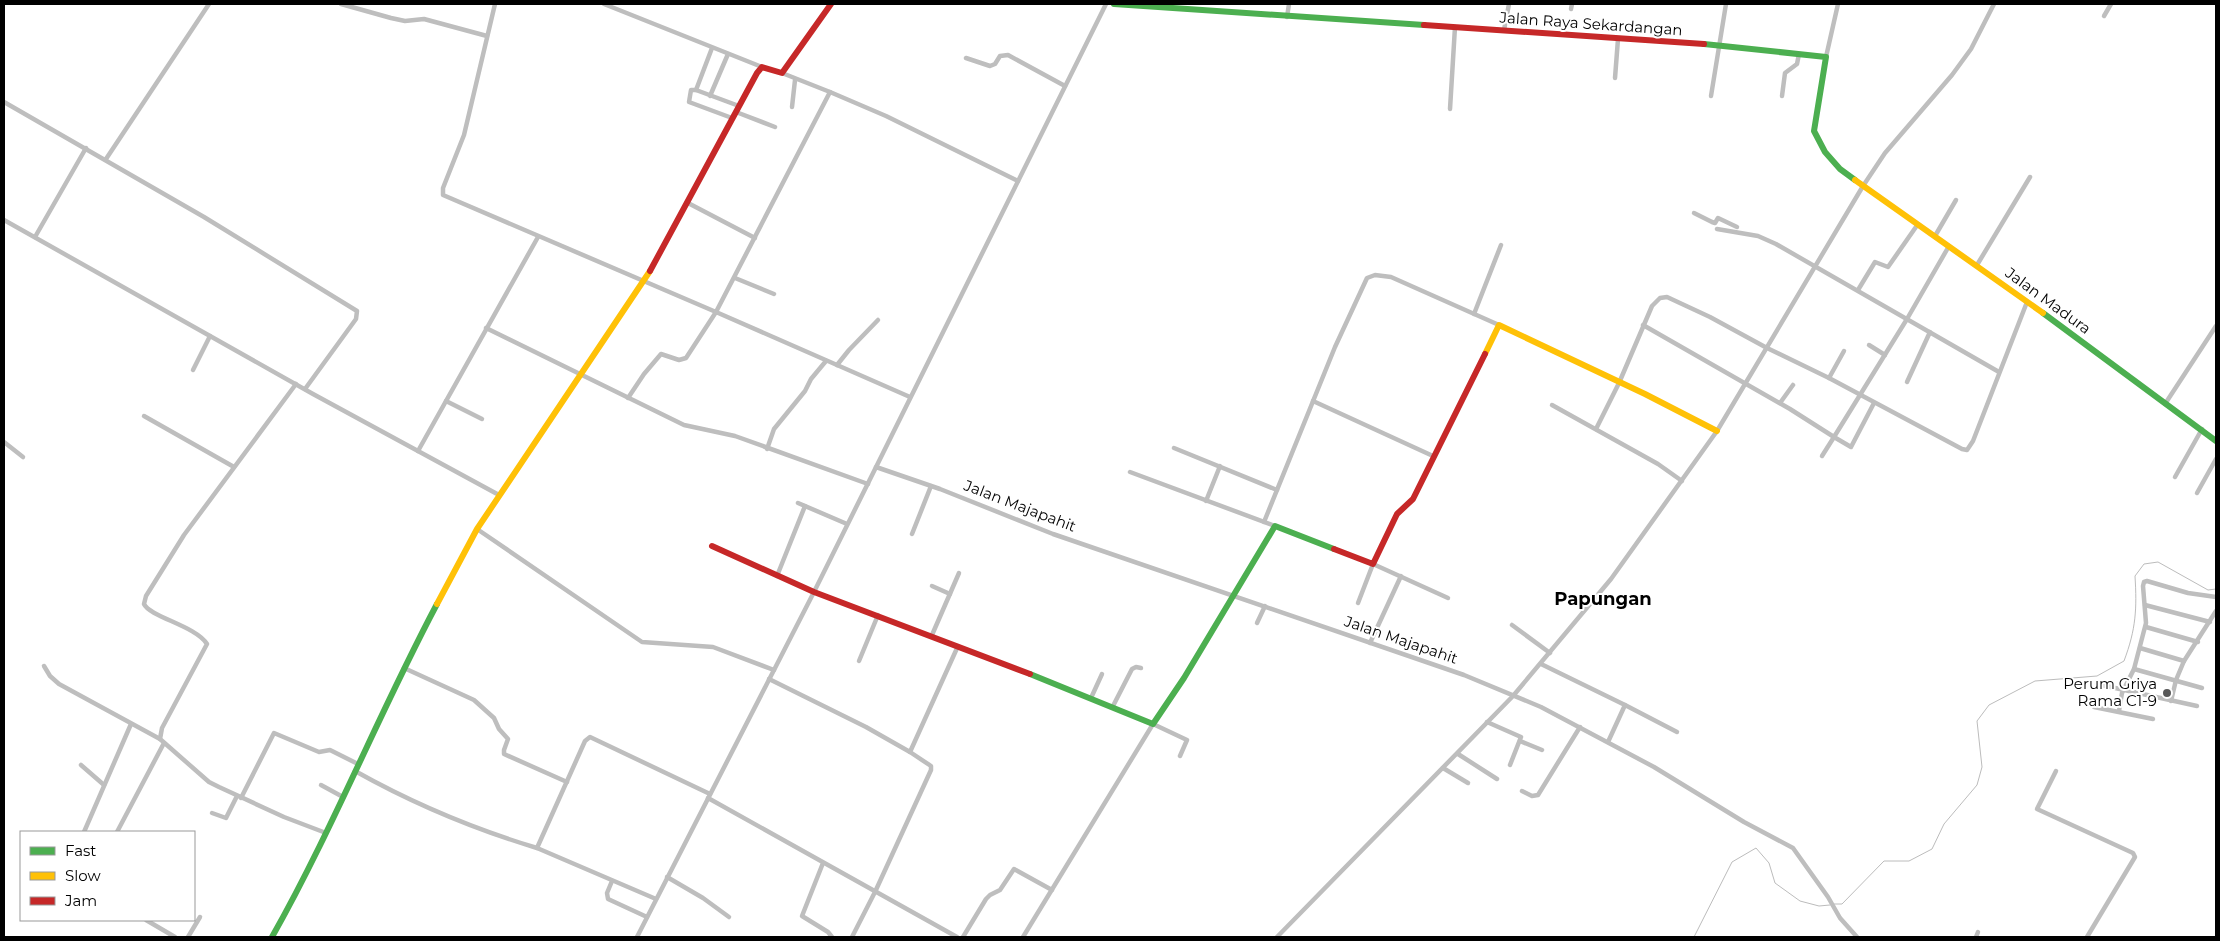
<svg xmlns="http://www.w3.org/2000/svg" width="2220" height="941" viewBox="0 0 2220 941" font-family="Montserrat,sans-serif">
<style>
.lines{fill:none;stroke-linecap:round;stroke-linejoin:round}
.stream{stroke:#bcbcbc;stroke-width:1}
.street{stroke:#bebebe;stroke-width:4.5}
.fast{stroke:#4caf50;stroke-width:6}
.slow{stroke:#ffc107;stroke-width:6}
.jam{stroke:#c62828;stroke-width:6}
.poi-dot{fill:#595959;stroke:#fff;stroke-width:2}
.labels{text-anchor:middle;stroke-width:4;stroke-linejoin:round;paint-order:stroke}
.street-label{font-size:15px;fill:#000;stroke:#fff}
.poi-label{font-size:15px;fill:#000;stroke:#fff;text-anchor:end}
.quarter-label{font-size:18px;font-weight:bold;fill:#000;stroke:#fff}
</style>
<rect width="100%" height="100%" fill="#fff"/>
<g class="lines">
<g class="stream">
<path d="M1834 904H1842L1884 861H1909L1932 849 1944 824 1977 785 1982 767 1977 721 1989 705 2035 681 2097 676 2124 661C2136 629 2137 609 2135 576L2144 564 2158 562 2208 590 2216 589"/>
<polyline points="1694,937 1732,862 1756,848 1769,863 1775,883 1800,901 1819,906 1830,905"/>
</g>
<g class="street">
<polyline points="341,4 391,18 405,21 424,19 487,36"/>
<polyline points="495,4 464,135 443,188 443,195 716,312 830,92 782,73"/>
<polyline points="604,4 762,67"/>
<polyline points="1571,9 1572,4"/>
<polyline points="2104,16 2111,4"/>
<polyline points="1287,17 1289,4"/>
<polyline points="1504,30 1509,4"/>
<polyline points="1826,57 1838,4"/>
<polyline points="966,58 990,66 995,64 1000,56 1008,55 1065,86"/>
<polyline points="1615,78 1618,39"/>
<polyline points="696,90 712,48"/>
<polyline points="830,92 886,116 1018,181"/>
<polyline points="710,96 728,54"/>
<polyline points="1711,96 1726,4"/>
<polyline points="1782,96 1785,73 1797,64 1799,54"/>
<polyline points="4,102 204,217 357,311 356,319 305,389"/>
<polyline points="792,107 795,80"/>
<polyline points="1450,109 1455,27"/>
<polyline points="736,112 775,127"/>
<polyline points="732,118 689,102 691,90 696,90 739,106"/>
<polyline points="106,159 209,4"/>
<polyline points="688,203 755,238"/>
<polyline points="1694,213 1712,222 1715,223 1718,218 1737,227"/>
<polyline points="4,220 313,394 499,495"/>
<polyline points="1717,229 1758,236 1776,244 1999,372"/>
<polyline points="1935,236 1956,200"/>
<polyline points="35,237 86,148"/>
<polyline points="1977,265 2030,177"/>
<polyline points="735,278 774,294"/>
<polyline points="1858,290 1875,262 1888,267 1918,224"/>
<polyline points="1474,314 1501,245"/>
<polyline points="1643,325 1790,409 1834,437 1907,319 1949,246"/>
<polyline points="486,328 684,425 735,436 868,484"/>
<polyline points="1869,345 1885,355"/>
<polyline points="837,365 849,350 878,320"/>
<polyline points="193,370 210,336"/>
<polyline points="1829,378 1844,351"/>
<polyline points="1907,382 1930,332"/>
<path d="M296 384 184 535 146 596 144 604C150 617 196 626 207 644L162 728 160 739 209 782 219 787 284 817 326 833"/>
<polyline points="628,398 644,374 661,354 679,360 686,358 716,312 910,397"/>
<polyline points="446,401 482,419"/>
<polyline points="1313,401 1433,456"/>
<polyline points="1780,403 1793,385"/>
<polyline points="2165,404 2216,326"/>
<polyline points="1552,405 1658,464 1682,481"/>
<polyline points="144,416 234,467"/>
<polyline points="1596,429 1619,383 1652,306 1660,298 1667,297 1710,317 1767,348 1829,378 1962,449 1967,450 1973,441 2027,302"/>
<polyline points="4,442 23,457"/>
<polyline points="1174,448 1277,490"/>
<polyline points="767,449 774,429 805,391 811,379 826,361"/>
<polyline points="418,451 538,237"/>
<polyline points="1822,456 1834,437 1851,447 1874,403"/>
<polyline points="876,467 940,489 1053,534 1464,675 1541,707 1654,767 1744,822 1793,848 1828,897 1840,918 1857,937"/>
<polyline points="1130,472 1275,526"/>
<polyline points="2175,477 2202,429"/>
<polyline points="2197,493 2216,459"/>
<polyline points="1206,501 1220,466"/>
<polyline points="798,503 847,524"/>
<polyline points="1264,522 1335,347 1367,278 1375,275 1391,277 1499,325"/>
<polyline points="477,529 642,642 713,647 774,670"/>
<polyline points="912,534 931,486"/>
<polyline points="777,576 805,506"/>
<polyline points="932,586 950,594"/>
<polyline points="1358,603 1373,564 1448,598"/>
<polyline points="2145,605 2210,622"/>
<polyline points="1257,623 1265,606"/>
<polyline points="1512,625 1550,653"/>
<polyline points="2146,627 2198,642"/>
<polyline points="932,635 959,573"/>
<polyline points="1370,643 1401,576"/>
<polyline points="2140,648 2184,661"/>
<polyline points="859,661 878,615"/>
<polyline points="1541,664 1625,705 1608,742"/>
<polyline points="44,666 50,676 59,684 160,739"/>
<polyline points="404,668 474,700 494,718 499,729 508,739 504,750 504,754 567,782"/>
<polyline points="2134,669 2202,688"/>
<polyline points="769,679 866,727 910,752 958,646"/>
<polyline points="2097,684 2197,706"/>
<polyline points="1091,698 1102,674"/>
<polyline points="2171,701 2176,680 2184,661 2216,611"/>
<polyline points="1625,705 1677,732"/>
<polyline points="1113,706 1132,669 1136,667 1141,668"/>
<polyline points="2094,707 2153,719"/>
<polyline points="2119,711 2122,693 2134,669 2146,623 2143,586 2144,582 2147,581 2188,593 2216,597"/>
<polyline points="1487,722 1521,737 1510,765"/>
<polyline points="1520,741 1542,750"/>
<polyline points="1458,754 1497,779"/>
<polyline points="81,765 104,785"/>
<polyline points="1443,768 1468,783"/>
<path d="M355 771C412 803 474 829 537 848"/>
<polyline points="2056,771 2037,809 2133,853 2135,857 2087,937"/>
<polyline points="321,785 343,797"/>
<polyline points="1522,791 1532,796 1538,795 1580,727"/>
<polyline points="241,798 274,733 319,752 330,750 358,764"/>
<polyline points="708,798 957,937"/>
<polyline points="212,813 226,818 237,796"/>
<polyline points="84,832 131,724"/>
<polyline points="117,832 164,743"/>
<polyline points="823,863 802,916 828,932 832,937"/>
<polyline points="667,877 703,898 729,917"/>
<polyline points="612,881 607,893 608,899 647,917"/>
<polyline points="656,899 537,848 585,741 590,737 710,794"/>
<polyline points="146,920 175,937"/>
<polyline points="188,937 200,917"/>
<polyline points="637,937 814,592 1106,4"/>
<polyline points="852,937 875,892 931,770 931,766 910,752"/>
<polyline points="963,937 986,899 990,895 1000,890 1014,869 1052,890"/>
<polyline points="1023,937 1153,724 1187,740 1180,756"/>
<polyline points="1277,937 1513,696 1611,579 1717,431 1863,186 1885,153 1952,75 1971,49 1994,4"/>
<polyline points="1976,937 1978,932"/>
</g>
<g class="fast">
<polyline points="1114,4 1424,25"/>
<polyline points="1704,44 1826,57 1814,131 1825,152 1840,169 1855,180"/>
<polyline points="2043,313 2216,441"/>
<polyline points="1030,674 1153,724 1184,678 1275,526 1334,549"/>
<path d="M272 937C333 829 379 713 437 604"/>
</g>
<g class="slow">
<polyline points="1855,180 2043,313"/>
<polyline points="1485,354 1499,325 1645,394 1717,431"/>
<polyline points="437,604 477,529 650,271"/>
</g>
<g class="jam">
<polyline points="1424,25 1704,44"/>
<polyline points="650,271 757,73 762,67 782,73 831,4"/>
<polyline points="712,546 814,592 1030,674"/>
<polyline points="1334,549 1373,564 1397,514 1413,499 1485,354"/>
</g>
</g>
<circle class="poi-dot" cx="2167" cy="693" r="5"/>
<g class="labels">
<g class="street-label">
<text transform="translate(1591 24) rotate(4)" y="5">Jalan Raya Sekardangan</text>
<text transform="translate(2048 301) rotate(36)" y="5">Jalan Madura</text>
<text transform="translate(1020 506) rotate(21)" y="5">Jalan Majapahit</text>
<text transform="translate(1401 640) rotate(19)" y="5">Jalan Majapahit</text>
</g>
<g class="poi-label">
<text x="2157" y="689">Perum Griya<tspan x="2157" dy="17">Rama C1-9</tspan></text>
</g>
<g class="quarter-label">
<text x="1603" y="605">Papungan</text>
</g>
</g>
<rect width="2220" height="941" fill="none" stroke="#000000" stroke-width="10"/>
<rect x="20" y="831" width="175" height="90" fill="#ffffff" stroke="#999999"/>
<rect x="30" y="847" width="25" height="8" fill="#4caf50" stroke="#999999"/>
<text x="65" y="856" font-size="15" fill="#000000">Fast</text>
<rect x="30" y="872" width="25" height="8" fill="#ffc107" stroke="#999999"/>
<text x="65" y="881" font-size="15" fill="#000000">Slow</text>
<rect x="30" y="897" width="25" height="8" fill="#c62828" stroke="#999999"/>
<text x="65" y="906" font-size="15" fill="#000000">Jam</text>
</svg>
